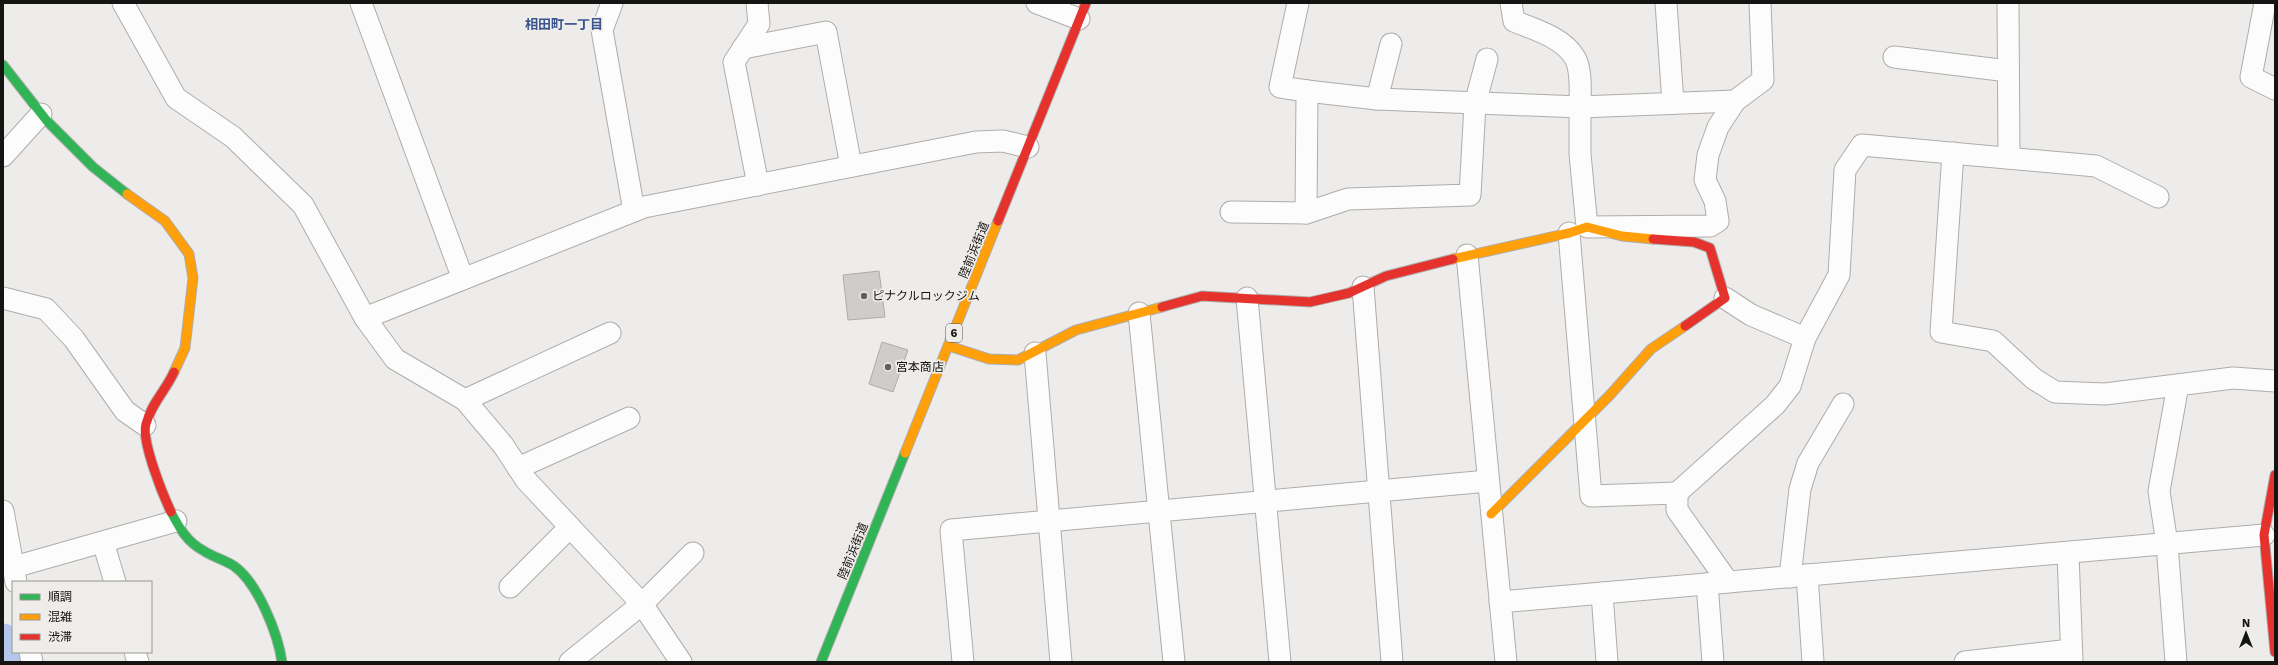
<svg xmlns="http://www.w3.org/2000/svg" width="2278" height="665" viewBox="0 0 2278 665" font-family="'Work Sans','Noto Sans JP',sans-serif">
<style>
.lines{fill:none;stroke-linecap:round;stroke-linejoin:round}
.river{stroke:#b5c6ec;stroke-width:33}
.building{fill:#cecdcb;stroke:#aeacab}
.street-casing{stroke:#aeadab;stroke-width:23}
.fast-casing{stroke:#aeadab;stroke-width:11}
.slow-casing{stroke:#aeadab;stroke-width:11}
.jam-casing{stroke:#aeadab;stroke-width:11}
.street{stroke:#fcfcfc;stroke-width:21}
.fast{stroke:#30b455;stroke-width:9}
.slow{stroke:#ff9f0a;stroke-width:9}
.jam{stroke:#e5322d;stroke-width:9}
.poi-dot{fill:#60605e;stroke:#efede9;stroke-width:1.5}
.labels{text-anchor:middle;stroke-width:3.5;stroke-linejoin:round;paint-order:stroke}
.shield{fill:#efede9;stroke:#565552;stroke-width:1}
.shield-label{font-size:11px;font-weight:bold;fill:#141412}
.street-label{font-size:12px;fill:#141412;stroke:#efede9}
.poi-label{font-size:12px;fill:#141412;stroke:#efede9;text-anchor:start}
.neighbourhood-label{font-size:13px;font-weight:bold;fill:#3a548d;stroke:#efede9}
</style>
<rect width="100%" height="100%" fill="#eeecea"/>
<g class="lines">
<polyline class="river" points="3,640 7,662"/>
</g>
<g class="building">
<polygon points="879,271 885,317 848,320 843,275"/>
<polygon points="882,342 908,350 893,392 869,384"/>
</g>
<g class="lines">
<defs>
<g id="street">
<polyline points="123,3 176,98 233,137 303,205 365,318 395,359 465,400 503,445 526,480 642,604 681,662"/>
<polyline points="361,3 463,279"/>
<polyline points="612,3 602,30 634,211"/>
<polyline points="757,3 759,24 734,62 758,185"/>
<polyline points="1037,3 1079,19"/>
<polyline points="1298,3 1280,87 1307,91"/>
<path d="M1511 3 1514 21C1535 30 1563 37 1575 58 1582 70 1580 93 1580 107L1735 101 1763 80 1760 3"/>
<polyline points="1666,3 1673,103"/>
<polyline points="2008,3 2009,158"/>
<polyline points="2265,3 2251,77 2275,89"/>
<polyline points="743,48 826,32 851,166"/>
<polyline points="1894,57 2008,71"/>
<polyline points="1377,99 1391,44"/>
<polyline points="1953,153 1941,332 1993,341 2034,379 2055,392 2105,394 2233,378 2275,381"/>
<polyline points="3,156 41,114"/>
<polyline points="1231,212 1306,213 1307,91 1377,99 1580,107 1580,154 1587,227 1710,226 1718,221 1715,201 1705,180 1708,155 1718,127 1735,101"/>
<polyline points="1306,213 1348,199 1470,195 1475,104 1487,59"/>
<polyline points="1569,233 1591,496 1677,493 1677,510 1728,582"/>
<polyline points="1467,255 1506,662"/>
<polyline points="1363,287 1392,662"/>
<polyline points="3,298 46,309 74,339 125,411 145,425"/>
<polyline points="1247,298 1280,662"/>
<polyline points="1725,298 1751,315 1805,338"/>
<polyline points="1139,313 1174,662"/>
<polyline points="365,318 644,207 976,142 1003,141 1028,147"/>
<polyline points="1035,353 1061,662"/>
<polyline points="465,400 610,333"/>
<polyline points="518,468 629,418"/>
<polyline points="1677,493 1775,405 1790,386 1805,338 1839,275 1845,170 1862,145 2096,166 2158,197"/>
<polyline points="3,511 16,582"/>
<polyline points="103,542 115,582"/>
<polyline points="2068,553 2072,662"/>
<polyline points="14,567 176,521"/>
<polyline points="1807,575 1813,662"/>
<polyline points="1790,577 1800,489 1808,463 1843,404"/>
<polyline points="1707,584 1713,662"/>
<polyline points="510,587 570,527"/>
<polyline points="1602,593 1607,662"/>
<polyline points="1500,602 2264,535"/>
<polyline points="30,652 32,662"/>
<polyline points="135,652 138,662"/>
<polyline points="570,662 642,604 693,553"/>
<polyline points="963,662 951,530 1488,481"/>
<polyline points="1965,662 2071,650"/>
<polyline points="2176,662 2167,544 2159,491 2178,385"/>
</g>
<g id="fast">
<polyline points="3,65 47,121 93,167 127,194"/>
<path d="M171 512C180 529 187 542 204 551 213 557 225 560 234 566 258 583 278 634 282 662"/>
<polyline points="821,662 905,453"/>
</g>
<g id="slow">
<polyline points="127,194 165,221 189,254 193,278 185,348 174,372"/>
<polyline points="1453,259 1569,233 1587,227 1622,236 1653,239"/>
<polyline points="949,346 989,359 1018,360 1076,330 1162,307"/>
<polyline points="905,453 998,221"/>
<polyline points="1491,514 1609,396 1651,349 1685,326"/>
</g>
<g id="jam">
<polyline points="998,221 1086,3"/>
<polyline points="1653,239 1694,242 1710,248 1725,298 1685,326"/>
<polyline points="1162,307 1202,296 1310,302 1349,293 1386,276 1453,259"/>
<polyline points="2275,475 2264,535 2275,652"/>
<path d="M171 512C163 495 141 441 146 424 151 404 166 390 174 372"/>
</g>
</defs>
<use href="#street" class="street-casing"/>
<use href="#fast" class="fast-casing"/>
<use href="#slow" class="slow-casing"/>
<use href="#jam" class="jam-casing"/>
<use href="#street" class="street"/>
<use href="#fast" class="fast"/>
<use href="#slow" class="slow"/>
<use href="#jam" class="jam"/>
</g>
<g class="poi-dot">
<circle cx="864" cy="296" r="4"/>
<circle cx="888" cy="367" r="4"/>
</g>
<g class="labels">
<rect class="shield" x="946" y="324" width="16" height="18" rx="3"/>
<g class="shield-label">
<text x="954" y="337">6</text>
</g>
<g class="street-label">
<text transform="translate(974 250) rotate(-68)" y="4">陸前浜街道</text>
<text transform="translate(853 551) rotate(-68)" y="4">陸前浜街道</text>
</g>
<g class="poi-label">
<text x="872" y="300">ピナクルロックジム</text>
<text x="896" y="371">宮本商店</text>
</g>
<g class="neighbourhood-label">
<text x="564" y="29">相田町一丁目</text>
</g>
</g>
<rect width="2278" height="665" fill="none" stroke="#141412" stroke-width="8"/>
<rect x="12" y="581" width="140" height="72" fill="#efede9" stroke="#979693"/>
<rect x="20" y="594" width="20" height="6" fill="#30b455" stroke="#979693"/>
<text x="48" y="601" font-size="12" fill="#141412">順調</text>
<rect x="20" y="614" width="20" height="6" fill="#ff9f0a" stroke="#979693"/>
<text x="48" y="621" font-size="12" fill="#141412">混雑</text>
<rect x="20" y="634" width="20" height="6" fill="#e5322d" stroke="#979693"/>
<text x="48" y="641" font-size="12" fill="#141412">渋滞</text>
<g transform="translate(2246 633)" stroke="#efede9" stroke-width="3" paint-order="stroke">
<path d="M0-3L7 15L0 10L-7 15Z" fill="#141412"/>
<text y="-6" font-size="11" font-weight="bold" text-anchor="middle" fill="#141412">N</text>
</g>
</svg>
